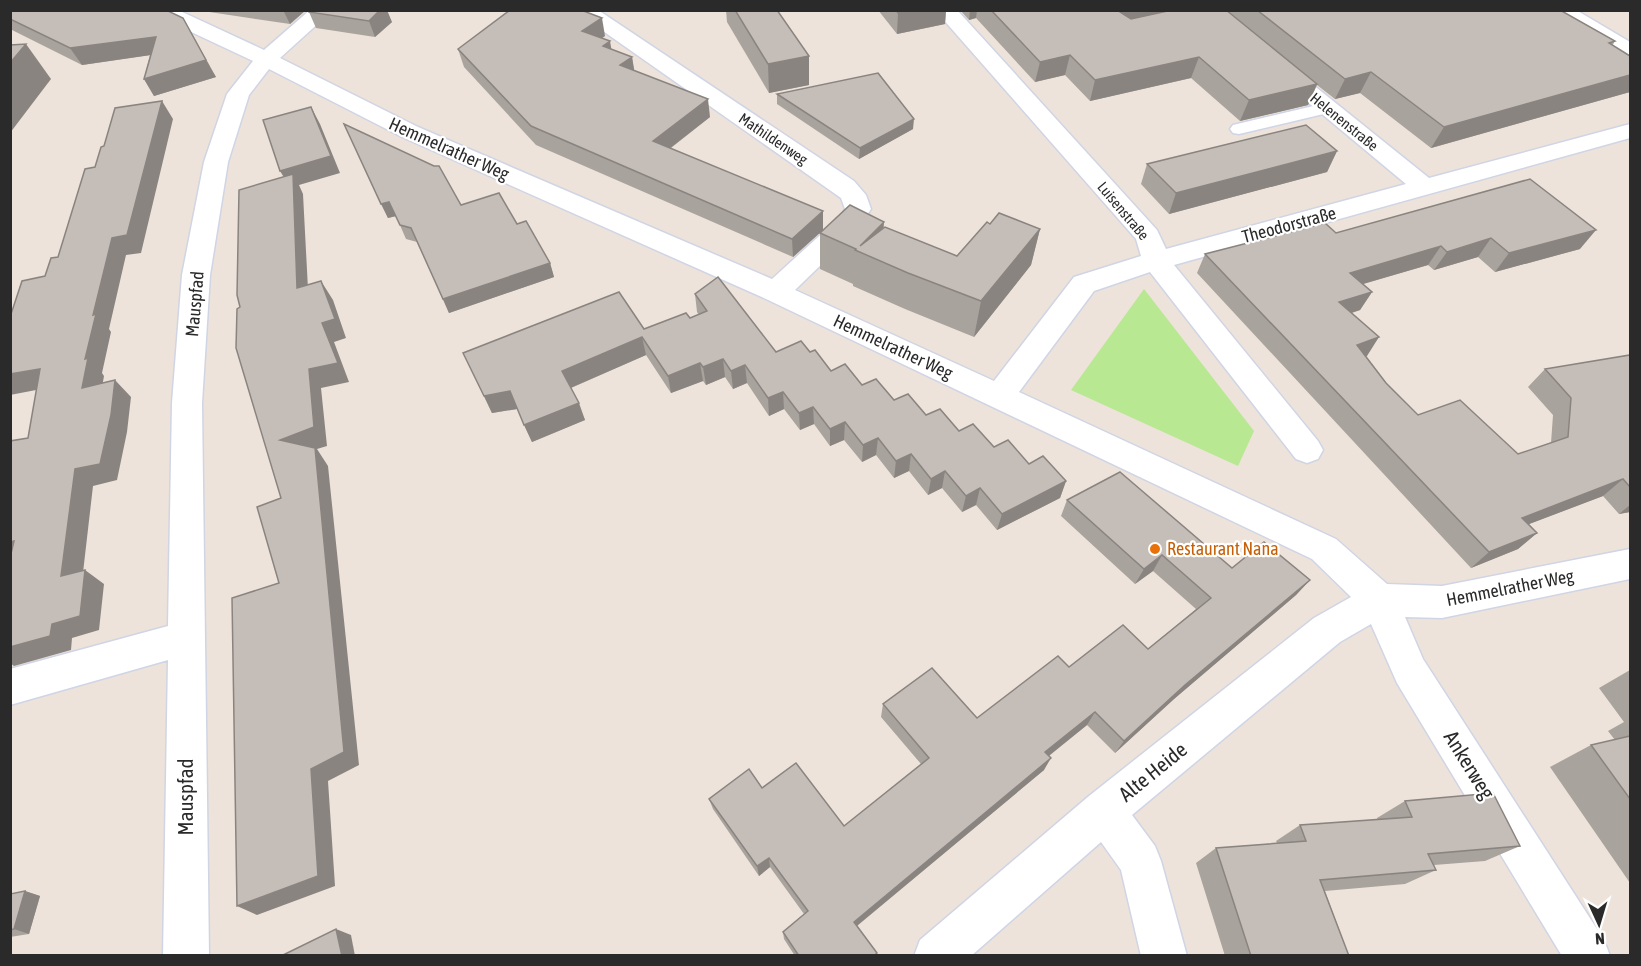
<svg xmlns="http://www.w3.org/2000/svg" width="1641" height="966" viewBox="0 0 1641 966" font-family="'Asap Condensed',sans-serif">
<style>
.green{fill:#b8e892}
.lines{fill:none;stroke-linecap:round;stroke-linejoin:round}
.lane-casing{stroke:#cfd5e4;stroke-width:3}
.street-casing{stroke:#cfd5e4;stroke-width:3}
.lane{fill:#fff;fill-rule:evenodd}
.street{fill:#fff;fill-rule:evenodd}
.wall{fill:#a9a39d}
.shaded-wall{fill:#8a8480}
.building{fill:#c5bdb7;stroke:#8a8480;stroke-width:1.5}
.food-dot{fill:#e8710a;stroke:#fff;stroke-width:2}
.labels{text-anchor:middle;stroke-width:4.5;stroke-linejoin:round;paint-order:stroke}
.far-street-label{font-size:15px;fill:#2a2a2a;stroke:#fff}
.street-label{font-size:18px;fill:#2a2a2a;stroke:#fff}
.food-label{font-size:18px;fill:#c56008;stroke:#fff;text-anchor:start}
.near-street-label{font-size:21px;fill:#2a2a2a;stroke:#fff}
</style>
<rect width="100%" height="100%" fill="#ede3da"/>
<polygon class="green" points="1144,289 1254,431 1238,466 1071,390"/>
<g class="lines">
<defs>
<polygon id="lane" points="1326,103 1332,104 1334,108 1332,112 1239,134 1233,133 1230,129 1233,125"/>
<g id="street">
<polygon points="150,10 178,10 264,50 310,10 333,10 280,58 418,127 772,279 840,217 845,209 841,198 573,10 598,10 854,181 866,195 871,209 858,229 795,290 994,381 1074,277 1141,256 1136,239 935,10 957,10 1157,230 1166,249 1406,184 1197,10 1220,10 1429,178 1630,124 1630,138 1174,265 1318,441 1323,450 1318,459 1307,463 1296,459 1150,272 1094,291 1019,392 1336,539 1387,584 1442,586 1630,549 1630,579 1442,618 1405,617 1423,659 1604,940 1610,956 1562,956 1397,683 1371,624 1340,642 1132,815 1155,846 1161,861 1187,956 1141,956 1121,870 1101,842 971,956 914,956 920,940 1089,796 1314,618 1351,597 1312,559 766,299 402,137 269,69 249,95 228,162 210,275 202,403 209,956 163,956 168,660 10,705 10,669 168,626 172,403 182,275 204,162 227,94 253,61 153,14"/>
<polygon points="1550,10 1576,10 1630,42 1630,57 1622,56 1553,14"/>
</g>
</defs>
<use href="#lane" class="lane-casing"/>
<use href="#street" class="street-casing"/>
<use href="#lane" class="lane"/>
<use href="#street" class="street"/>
</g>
<g class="wall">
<polygon points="10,10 166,10 216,77 154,96 144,79 150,55 82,65 10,29"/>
<polygon points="196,10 306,10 290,24"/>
<polygon points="726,10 777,10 809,56 809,85 769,93 727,22"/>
<polygon points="878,10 946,10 945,24 897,34"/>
<polygon points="960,10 1560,10 1615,41 1612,46 1630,56 1630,92 1431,148 1360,93 1335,99 1317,85 1308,105 1240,121 1191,78 1090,101 1065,75 1035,82 976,18 969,20"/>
<polygon points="309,12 392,22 375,37 316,28"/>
<polygon points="605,36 602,38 611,49 632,57 634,70 710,117 671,148 823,230 793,257 536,145 464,67 458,49"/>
<polygon points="777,94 913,129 859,159 777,104"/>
<polygon points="344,124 461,205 517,224 550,263 554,277 449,313 417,242 406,239 396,216 388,218"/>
<polygon points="1337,151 1327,172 1169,214 1141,184 1147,164"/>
<polygon points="1530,179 1580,249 1495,272 1478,257 1434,270 1428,265 1363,284 1372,292 1360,310 1352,313 1367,356 1366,356 1386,383 1418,415 1518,454 1551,443 1553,415 1528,387 1545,369 1630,355 1630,512 1619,514 1603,496 1529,524 1537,533 1518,549 1471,568 1197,273 1205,254 1336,233"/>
<polygon points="990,224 1040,229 1031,265 974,337 905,309 853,286 853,284 820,269 820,233 884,229 957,256"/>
<polygon points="695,294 776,352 810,352 831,371 1066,481 1060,498 997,530 976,505 962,512 942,488 928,495 909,471 894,478 876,455 862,462 844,440 830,446 814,424 800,430 784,409 769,416 747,383 733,389 725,377 706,385 703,381 671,393 646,355 571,388 585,420 532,442 517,409 492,413 463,353 644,329 690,318 699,315 697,312"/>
<polygon points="1067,500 1232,568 1310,580 1296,595 1174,699 1115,753 1087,725 1049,755 1044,770 857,926 876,956 795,956 784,939 783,932 804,914 770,867 759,876 713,809 709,799 762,788 844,826 921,764 881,717 883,704 977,718 1069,667 1148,649 1196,609 1153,571 1135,584 1061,516"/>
<polygon points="1630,670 1630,883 1550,767 1591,745 1615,740 1608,731 1624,722 1599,688"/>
<polygon points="1405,801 1520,846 1485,861 1434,865 1436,870 1405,884 1325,891 1349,956 1225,956 1196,863 1216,848 1277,843 1276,841 1300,825 1377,820 1377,818"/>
<polygon points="25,891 40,896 29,934 10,937 10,894"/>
</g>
<g class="shaded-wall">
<polygon points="283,10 306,10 290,24"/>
<polygon points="380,10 387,10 392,22 375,37 369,21"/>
<polygon points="913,10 946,10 945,24 897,34 898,13"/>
<polygon points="970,10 977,10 976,18 969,20"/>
<polygon points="1123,10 1195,10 1125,25 1120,12"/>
<polygon points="183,18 216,77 154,96 144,79"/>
<polygon points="602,18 605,36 586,49 582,31"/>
<polygon points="156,37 165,53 82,65 70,48"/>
<polygon points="610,41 613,59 603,46"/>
<polygon points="26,44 51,79 10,133 10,63"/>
<polygon points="1070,55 1065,75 1035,82 1040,62"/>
<polygon points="809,56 809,85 769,93 768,64"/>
<polygon points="632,57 635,75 620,65"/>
<polygon points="1199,57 1191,78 1090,101 1095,80"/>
<polygon points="1371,72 1360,93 1335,99 1345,79"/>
<polygon points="1630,75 1630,92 1431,148 1444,127"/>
<polygon points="1317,84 1308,105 1240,121 1249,100"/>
<polygon points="708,99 710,117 656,159 653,141"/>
<polygon points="162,101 173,119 141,253 126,255 109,329 111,332 102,373 104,376 99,405 82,388 85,359 93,315 112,238"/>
<polygon points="311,107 320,124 340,173 299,185 303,194 309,308 297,288 290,187 280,171"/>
<polygon points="914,119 913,129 859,159 860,148"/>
<polygon points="1337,151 1327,172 1169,214 1176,193"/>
<polygon points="389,202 396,216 388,218 381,204"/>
<polygon points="823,211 823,230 793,257 792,239"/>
<polygon points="884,222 882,258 860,246"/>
<polygon points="1040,229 1031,265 974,337 981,301"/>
<polygon points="1596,230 1580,249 1495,272 1509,253"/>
<polygon points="1491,238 1478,257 1434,270 1447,252"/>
<polygon points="1441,246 1428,265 1339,291 1350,273"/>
<polygon points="550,263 554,277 449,313 443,299"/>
<polygon points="321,281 333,300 346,338 334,342 349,382 321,388 327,446 317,449 328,466 359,765 328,781 335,886 257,915 237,906 318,876 280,440 309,369 322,323"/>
<polygon points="1372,292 1360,310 1328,320 1339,302"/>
<polygon points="642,337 646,355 568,389 562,371"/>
<polygon points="1379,337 1367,356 1345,363 1357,345"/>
<polygon points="723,359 725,377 706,385 703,367"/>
<polygon points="700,363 703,381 671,393 668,376"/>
<polygon points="745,365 747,383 733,389 731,371"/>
<polygon points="40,369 57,386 10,395 10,374"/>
<polygon points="115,380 131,397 127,432 117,480 93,486 81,590 61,576 75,469"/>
<polygon points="510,391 517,409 492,413 484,396"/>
<polygon points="783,392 784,409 769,416 768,398"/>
<polygon points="579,403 585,420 532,442 524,425"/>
<polygon points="813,407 814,424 800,430 799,413"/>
<polygon points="845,422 844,440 830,446 830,429"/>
<polygon points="878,438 876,455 862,462 863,445"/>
<polygon points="911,454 909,471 894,478 896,461"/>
<polygon points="945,471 942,488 928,495 931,479"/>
<polygon points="1623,479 1603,496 1503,534 1522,518"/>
<polygon points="1066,481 1060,498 997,530 1002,514"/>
<polygon points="980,488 976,505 962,512 966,496"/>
<polygon points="1630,505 1630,512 1619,514"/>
<polygon points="1537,533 1518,549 1471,568 1489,552"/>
<polygon points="14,541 10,563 10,542"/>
<polygon points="1162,555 1153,571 1135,584 1144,569"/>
<polygon points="85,570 104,584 99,630 72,638 71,650 14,666 10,663 10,647 52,624"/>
<polygon points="1310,580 1296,595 1174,699 1115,753 1124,741 1185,685"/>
<polygon points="1095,712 1087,725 1039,764 1045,752"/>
<polygon points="1051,758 1044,770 853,929 854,922"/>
<polygon points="769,858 770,867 759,876 757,866"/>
<polygon points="25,891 40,896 29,934 14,929"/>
<polygon points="336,929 351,935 355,956 342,956"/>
</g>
<g class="building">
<polygon points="10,10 166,10 183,18 206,60 144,79 156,37 70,48 10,19"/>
<polygon points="310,10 380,10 369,21 309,12"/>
<polygon points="510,10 581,10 602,18 582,31 610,41 603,46 632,57 620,65 708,99 653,141 823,211 792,239 531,126 458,49"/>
<polygon points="735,10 777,10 809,56 768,64"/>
<polygon points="896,10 913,10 898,13"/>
<polygon points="991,10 1123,10 1120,12 1131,19 1172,10 1226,10 1317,84 1249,100 1199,57 1095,80 1070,55 1040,62"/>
<polygon points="1257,10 1560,10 1615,41 1609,43 1630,56 1630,75 1444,127 1371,72 1345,79"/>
<polygon points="26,44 10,63 10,45"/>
<polygon points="878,73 914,119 860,148 777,94"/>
<polygon points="162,101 127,235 112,238 93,315 96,314 85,359 88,358 82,388 115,380 111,415 100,464 75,469 61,576 85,570 80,616 52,624 50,636 10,647 10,558 14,541 10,542 10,441 28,438 40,369 10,374 10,317 22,281 45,276 51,258 58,257 85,169 95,167 101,147 104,146 115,108"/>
<polygon points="311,107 331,156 280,171 263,120"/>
<polygon points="344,124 434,166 439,166 461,205 499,193 517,224 526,221 550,263 443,299 411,228 400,225 389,202 381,204"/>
<polygon points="1306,125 1337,151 1176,193 1147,164"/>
<polygon points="293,174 297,288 321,281 335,319 322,323 338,363 309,369 314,427 280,440 315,448 344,752 311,769 318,876 237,906 232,598 279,583 257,507 281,498 236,348 237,309 240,307 237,295 239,190"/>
<polygon points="1530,179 1596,230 1509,253 1491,238 1447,252 1441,246 1350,273 1372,292 1339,302 1379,337 1357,345 1386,383 1418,415 1460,400 1518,454 1568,437 1571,398 1545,369 1630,355 1630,487 1623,479 1522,518 1537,533 1489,552 1205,254 1325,223 1336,233"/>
<polygon points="850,205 884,222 860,246 885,227 957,256 987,222 990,224 999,213 1040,229 981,301 908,273 855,250 856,249 820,233"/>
<polygon points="718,277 776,352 801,341 810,352 815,350 831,371 845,364 862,385 876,379 894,400 908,394 926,415 940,409 959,431 973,424 994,447 1008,440 1029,464 1043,456 1066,481 1002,514 980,488 966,496 945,471 931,479 911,454 896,461 878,438 863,445 845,422 830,429 813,407 799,413 783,392 768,398 745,365 731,371 723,359 703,367 700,363 668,376 642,337 562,371 579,403 524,425 510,391 484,396 463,353 619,292 644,329 686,313 690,318 707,311 695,294"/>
<polygon points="1120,472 1232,568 1264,542 1310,580 1185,685 1124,741 1095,712 1045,752 1051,758 854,922 877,953 874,956 799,956 783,932 808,911 769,858 757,866 709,799 749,769 762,788 796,763 844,826 929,758 883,704 932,668 977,718 1058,656 1069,667 1123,625 1148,649 1211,598 1162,555 1144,569 1067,500"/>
<polygon points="1630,736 1630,799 1591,745"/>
<polygon points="1493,793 1520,846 1428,854 1436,870 1320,880 1349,956 1251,956 1216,848 1306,841 1300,825 1412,817 1405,801"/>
<polygon points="25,891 14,929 10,930 10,894"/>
<polygon points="336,929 342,956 281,956"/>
</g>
<circle class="food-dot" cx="1155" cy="549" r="6"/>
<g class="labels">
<g class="far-street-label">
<text transform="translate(1344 122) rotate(39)" y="5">Helenenstraße</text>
<text transform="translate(773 139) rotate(34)" y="5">Mathildenweg</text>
<text transform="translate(1123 211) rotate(50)" y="5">Luisenstraße</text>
</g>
<g class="street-label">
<text transform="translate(449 149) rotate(24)" y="6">Hemmelrather Weg</text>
<text transform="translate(1289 225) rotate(-15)" y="6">Theodorstraße</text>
<text transform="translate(195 304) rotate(-85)" y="6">Mauspfad</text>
<text transform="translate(893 347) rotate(25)" y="6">Hemmelrather Weg</text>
<text transform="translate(1510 588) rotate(-11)" y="6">Hemmelrather Weg</text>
</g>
<g class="food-label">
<text x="1167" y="555">Restaurant Nana</text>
</g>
<g class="near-street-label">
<text transform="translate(1469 765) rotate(58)" y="7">Ankerweg</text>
<text transform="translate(1153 772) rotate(-39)" y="7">Alte Heide</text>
<text transform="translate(186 797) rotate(-90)" y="7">Mauspfad</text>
</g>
</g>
<rect width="1641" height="966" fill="none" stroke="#2a2a2a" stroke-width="24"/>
<g transform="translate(1599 924) rotate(176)" stroke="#ffffff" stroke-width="4.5" paint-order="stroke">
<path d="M0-4.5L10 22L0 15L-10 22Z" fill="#2a2a2a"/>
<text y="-9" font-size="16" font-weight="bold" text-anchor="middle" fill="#2a2a2a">N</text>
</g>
</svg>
